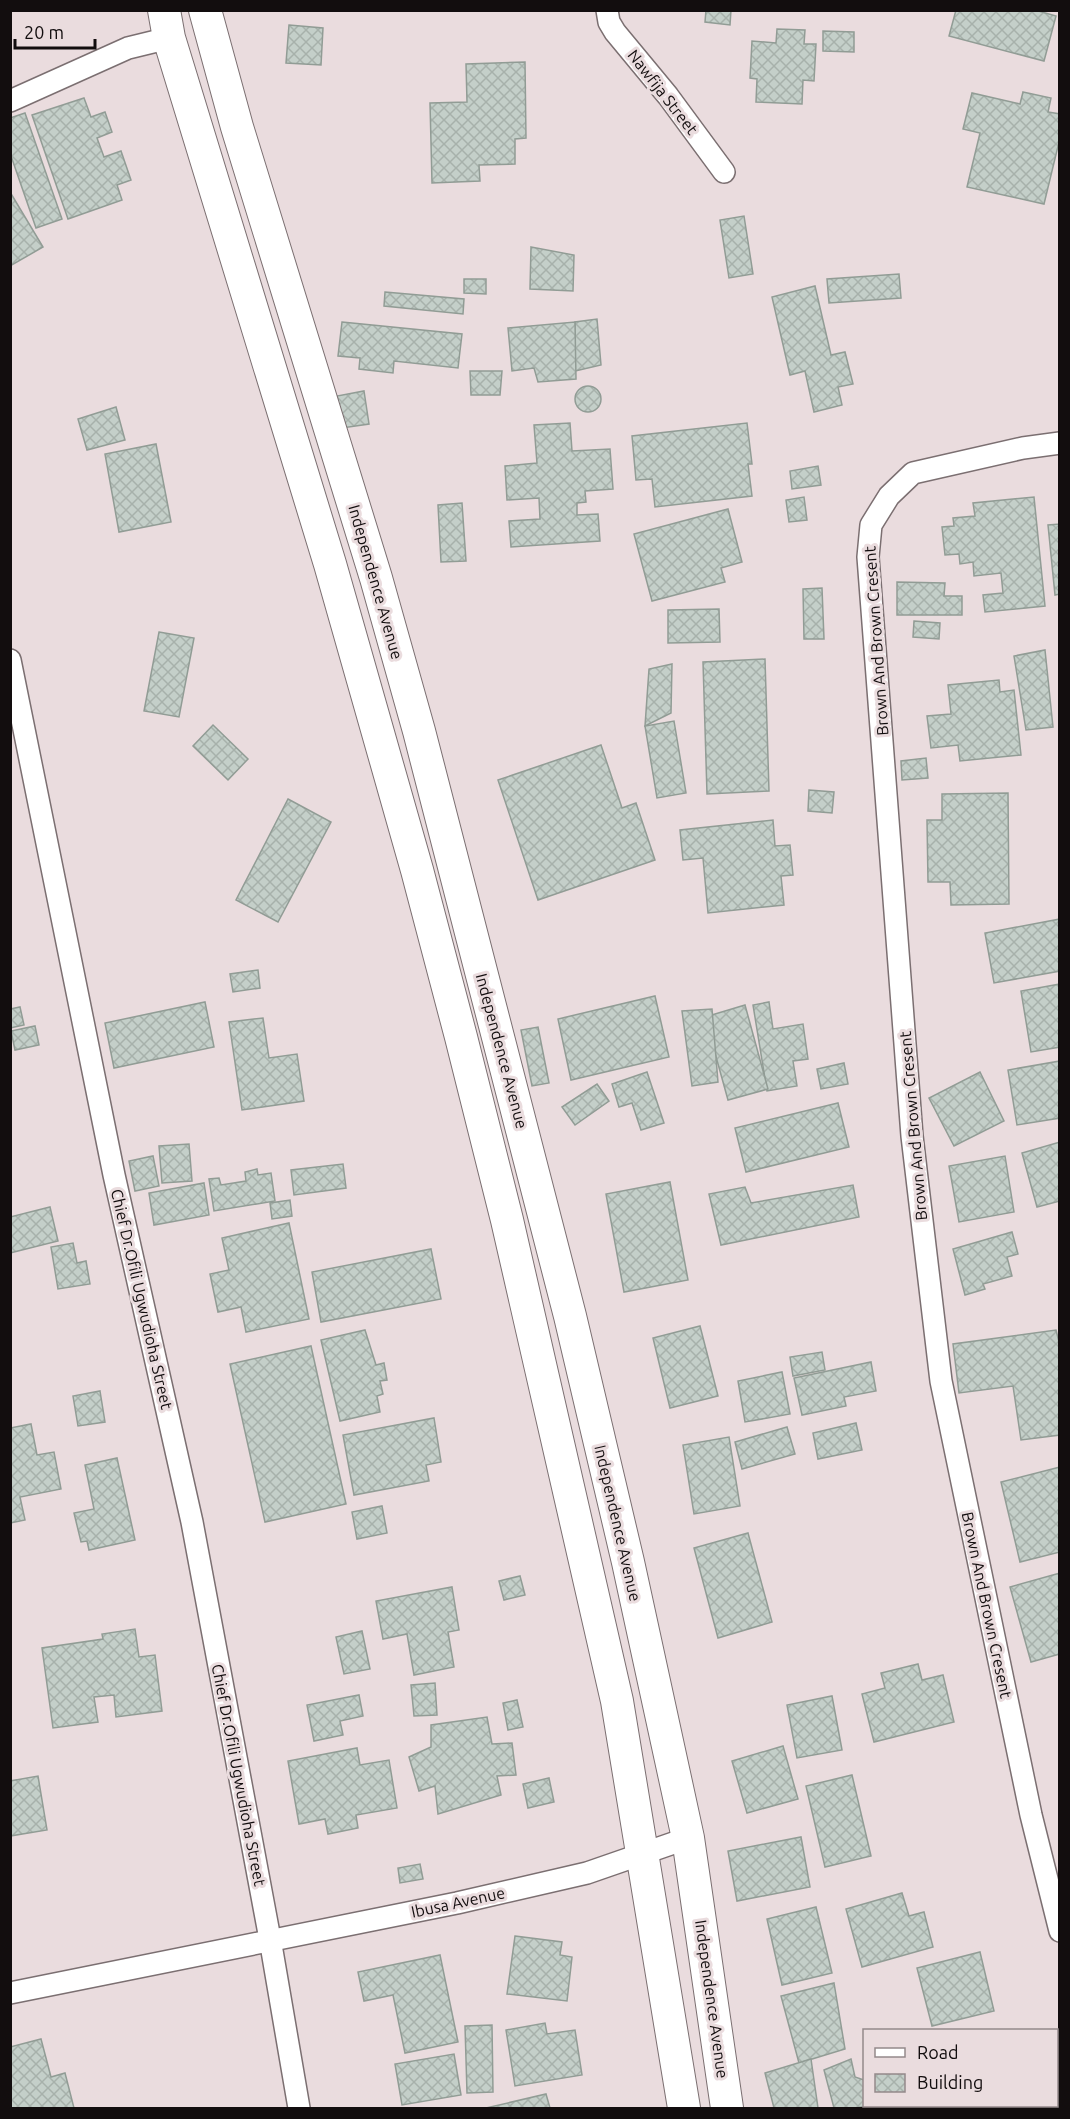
<svg xmlns="http://www.w3.org/2000/svg" width="1070" height="2119" viewBox="0 0 1070 2119" font-family="Ubuntu,sans-serif">
<style>
.building{fill:url(#building-cross-hatch);stroke:#919c95;stroke-width:1.5}
.lines{fill:none;stroke-linecap:round;stroke-linejoin:round}
.street-casing{stroke:#7b6f71;stroke-width:24}
.primary-casing{stroke:#7b6f71;stroke-width:34}
.street{stroke:#fff;stroke-width:21}
.primary{stroke:#fff;stroke-width:32}
.labels{text-anchor:middle;stroke-width:6;stroke-linejoin:round;paint-order:stroke}
.street-label{font-size:16px;fill:#120d0e;stroke:#eadcde}
</style>
<defs>
<pattern id="building-cross-hatch" width="8" height="8" patternUnits="userSpaceOnUse" patternTransform="scale(1.5)"><rect width="8" height="8" fill="#c4cfc9"/><path d="M0 0l8 8M0 8l8-8" fill="none" stroke="#a7b1ab"/></pattern>
</defs>
<rect width="100%" height="100%" fill="#eadcde"/>
<g class="building">
<polygon points="706,10 731,10 730,25 705,22"/>
<polygon points="956,10 1035,10 1056,16 1044,61 949,36"/>
<polygon points="289,25 323,28 321,65 286,63"/>
<polygon points="777,29 805,30 804,44 816,44 814,81 803,80 802,104 756,102 757,79 750,78 752,41 776,43"/>
<polygon points="823,31 854,32 854,52 823,51"/>
<polygon points="525,62 526,138 515,139 515,164 479,165 480,181 432,183 430,103 467,102 466,64"/>
<polygon points="1023,92 1051,98 1048,112 1060,114 1060,138 1044,204 967,187 980,133 963,129 972,93 1020,104"/>
<polygon points="84,98 91,117 105,112 112,132 97,138 104,157 121,151 131,180 117,185 122,200 68,219 32,115"/>
<polygon points="25,113 62,219 36,228 10,153 10,118"/>
<polygon points="10,192 43,247 10,266"/>
<polygon points="744,216 753,274 729,278 720,220"/>
<polygon points="531,247 574,255 573,291 530,289"/>
<polygon points="899,274 901,298 829,303 827,279"/>
<polygon points="464,279 486,279 486,294 464,293"/>
<polygon points="815,286 831,355 845,352 853,384 838,387 842,405 814,412 805,371 790,375 772,297"/>
<polygon points="385,292 464,299 463,314 384,306"/>
<polygon points="597,319 601,365 575,371 575,322"/>
<polygon points="342,322 462,334 458,368 394,361 393,373 359,369 360,358 338,356"/>
<polygon points="575,322 576,379 538,382 534,368 512,371 508,328"/>
<polygon points="470,371 502,371 500,395 471,395"/>
<circle cx="588" cy="399" r="13"/>
<polygon points="364,391 369,424 342,428 337,396"/>
<polygon points="116,407 125,440 87,450 78,419"/>
<polygon points="570,423 572,451 610,449 613,489 585,491 586,502 577,503 577,515 598,514 600,541 511,547 509,521 540,519 539,498 507,500 505,466 537,463 534,425"/>
<polygon points="747,423 752,464 748,464 752,496 655,507 652,479 636,480 632,436"/>
<polygon points="156,444 171,522 119,532 105,454"/>
<polygon points="818,466 821,485 792,489 790,471"/>
<polygon points="804,497 807,520 789,522 786,500"/>
<polygon points="1034,497 1045,606 985,612 983,595 1003,593 1001,573 974,576 973,562 960,564 959,554 945,555 942,527 954,526 953,518 975,516 973,503"/>
<polygon points="462,503 466,561 441,562 438,505"/>
<polygon points="728,509 742,562 721,568 725,582 652,601 634,534"/>
<polygon points="1060,524 1060,594 1055,595 1048,525"/>
<polygon points="897,582 945,583 944,596 962,596 962,615 897,615"/>
<polygon points="822,588 824,639 804,639 803,589"/>
<polygon points="719,609 720,642 668,643 668,610"/>
<polygon points="914,621 940,623 939,639 913,637"/>
<polygon points="159,632 194,638 179,717 144,711"/>
<polygon points="1045,650 1053,727 1026,730 1014,656"/>
<polygon points="765,659 769,791 707,794 703,662"/>
<polygon points="672,664 671,713 645,726 649,669"/>
<polygon points="999,680 1000,692 1014,690 1021,755 960,761 958,745 931,748 927,716 951,714 948,685"/>
<polygon points="674,721 686,793 657,798 645,726"/>
<polygon points="213,725 248,759 228,780 193,746"/>
<polygon points="601,745 622,808 636,803 655,860 538,900 498,780"/>
<polygon points="926,758 928,778 902,780 901,761"/>
<polygon points="809,790 834,792 832,813 808,811"/>
<polygon points="1008,793 1009,904 951,905 950,882 928,882 927,820 942,820 942,794"/>
<polygon points="288,799 331,822 278,922 236,900"/>
<polygon points="773,820 775,846 790,845 793,875 781,876 784,905 708,913 703,858 683,860 680,830"/>
<polygon points="1060,919 1060,971 994,983 985,933"/>
<polygon points="258,970 260,988 233,992 230,974"/>
<polygon points="1060,984 1060,1047 1031,1052 1021,991"/>
<polygon points="655,996 669,1057 571,1080 558,1019"/>
<polygon points="205,1002 214,1047 114,1068 105,1023"/>
<polygon points="769,1002 773,1029 803,1024 808,1059 793,1061 797,1086 767,1091 753,1005"/>
<polygon points="745,1005 768,1089 728,1100 705,1017"/>
<polygon points="20,1007 24,1025 10,1028 10,1009"/>
<polygon points="712,1009 718,1082 692,1086 682,1011"/>
<polygon points="263,1018 269,1058 297,1054 304,1101 242,1110 229,1022"/>
<polygon points="35,1026 39,1045 15,1050 11,1031"/>
<polygon points="538,1027 549,1083 532,1086 521,1030"/>
<polygon points="1060,1061 1060,1118 1017,1125 1008,1070"/>
<polygon points="844,1063 848,1084 821,1089 817,1069"/>
<polygon points="647,1072 664,1123 641,1130 632,1103 619,1107 612,1084"/>
<polygon points="980,1072 1004,1121 954,1146 929,1098"/>
<polygon points="597,1084 609,1101 575,1125 562,1107"/>
<polygon points="838,1103 849,1147 746,1172 735,1128"/>
<polygon points="1060,1142 1060,1201 1037,1207 1022,1153"/>
<polygon points="189,1144 192,1181 162,1183 159,1146"/>
<polygon points="153,1156 159,1186 135,1191 129,1161"/>
<polygon points="1005,1156 1014,1212 959,1222 949,1166"/>
<polygon points="343,1164 346,1188 294,1195 291,1170"/>
<polygon points="257,1169 258,1175 271,1173 275,1201 214,1211 209,1179 219,1178 221,1185 246,1181 245,1172"/>
<polygon points="670,1182 688,1280 624,1292 606,1194"/>
<polygon points="204,1183 209,1215 154,1225 149,1193"/>
<polygon points="853,1185 859,1217 721,1245 709,1194 745,1187 751,1203"/>
<polygon points="290,1200 292,1216 272,1219 270,1203"/>
<polygon points="50,1207 58,1241 10,1253 10,1217"/>
<polygon points="289,1223 309,1319 246,1332 241,1307 218,1312 210,1274 229,1270 222,1238"/>
<polygon points="1012,1232 1018,1254 1007,1257 1012,1276 983,1284 985,1289 965,1295 953,1249"/>
<polygon points="73,1243 77,1263 86,1261 90,1284 58,1289 51,1247"/>
<polygon points="431,1249 441,1299 321,1322 312,1272"/>
<polygon points="700,1326 718,1396 670,1408 653,1338"/>
<polygon points="365,1330 376,1365 384,1363 387,1380 380,1381 383,1394 377,1396 380,1412 340,1421 321,1340"/>
<polygon points="1056,1330 1060,1346 1060,1435 1021,1440 1013,1386 959,1393 953,1344"/>
<polygon points="311,1346 346,1504 265,1522 230,1364"/>
<polygon points="822,1352 825,1370 793,1376 790,1357"/>
<polygon points="871,1362 876,1391 844,1397 846,1406 802,1415 794,1378"/>
<polygon points="782,1372 790,1414 745,1422 738,1381"/>
<polygon points="100,1391 105,1422 78,1426 73,1396"/>
<polygon points="434,1418 441,1462 426,1465 429,1481 354,1495 343,1435"/>
<polygon points="856,1423 862,1450 818,1459 813,1433"/>
<polygon points="31,1424 37,1455 54,1452 61,1489 20,1497 25,1520 10,1523 10,1428"/>
<polygon points="787,1427 795,1454 742,1469 735,1442"/>
<polygon points="729,1437 740,1506 694,1514 683,1445"/>
<polygon points="117,1458 135,1540 89,1550 87,1541 81,1542 74,1513 94,1509 85,1465"/>
<polygon points="1060,1467 1060,1552 1020,1562 1001,1482"/>
<polygon points="382,1506 387,1533 357,1539 352,1512"/>
<polygon points="748,1533 772,1622 718,1638 694,1548"/>
<polygon points="1060,1573 1060,1654 1031,1662 1010,1587"/>
<polygon points="520,1576 525,1595 504,1600 499,1581"/>
<polygon points="452,1587 459,1630 448,1632 454,1667 414,1675 407,1634 383,1639 376,1601"/>
<polygon points="135,1629 139,1657 155,1655 162,1711 116,1717 114,1695 94,1697 98,1722 53,1728 42,1648 103,1639 102,1634"/>
<polygon points="362,1631 370,1669 344,1674 336,1637"/>
<polygon points="918,1664 922,1680 943,1675 954,1722 874,1742 862,1694 885,1688 881,1673"/>
<polygon points="435,1683 437,1715 414,1716 411,1685"/>
<polygon points="359,1695 363,1716 340,1721 343,1735 314,1741 307,1705"/>
<polygon points="832,1696 842,1750 797,1758 787,1705"/>
<polygon points="517,1700 523,1727 508,1730 503,1703"/>
<polygon points="487,1717 492,1744 512,1743 516,1775 497,1776 501,1795 438,1814 435,1786 419,1791 409,1757 431,1747 431,1725"/>
<polygon points="783,1746 798,1799 747,1813 732,1761"/>
<polygon points="357,1748 360,1765 389,1760 397,1808 356,1815 358,1828 328,1834 325,1819 299,1824 288,1761"/>
<polygon points="852,1775 871,1856 825,1867 806,1786"/>
<polygon points="38,1776 47,1830 10,1836 10,1781"/>
<polygon points="549,1778 554,1802 528,1808 523,1784"/>
<polygon points="801,1837 810,1887 737,1901 728,1851"/>
<polygon points="420,1864 423,1879 400,1883 398,1868"/>
<polygon points="902,1893 909,1916 924,1912 933,1947 862,1967 846,1909"/>
<polygon points="816,1907 832,1973 782,1985 767,1919"/>
<polygon points="515,1936 562,1942 560,1955 572,1957 567,2001 507,1994"/>
<polygon points="980,1952 994,2011 932,2026 917,1968"/>
<polygon points="440,1955 458,2042 405,2053 393,1995 364,2001 358,1972"/>
<polygon points="834,1983 845,2049 799,2063 781,1996"/>
<polygon points="545,2023 547,2034 575,2030 582,2075 515,2086 506,2030"/>
<polygon points="492,2025 493,2092 467,2093 465,2026"/>
<polygon points="41,2039 51,2077 65,2073 74,2108 10,2108 10,2047"/>
<polygon points="454,2054 461,2095 402,2105 395,2064"/>
<polygon points="811,2059 818,2108 774,2108 765,2073"/>
<polygon points="851,2059 855,2077 864,2080 864,2106 867,2106 856,2108 834,2108 824,2070"/>
<polygon points="546,2094 550,2108 486,2108"/>
<polygon points="978,2106 1009,2106 1010,2108 969,2108"/>
</g>
<g class="lines">
<defs>
<g id="street">
<polyline points="607,10 609,22 615,32 668,96 724,172"/>
<polyline points="10,101 128,48 169,38"/>
<polyline points="1060,443 1023,448 913,473 889,496 871,525 868,557 912,1136 941,1381 1031,1815 1060,1931"/>
<polyline points="10,660 114,1175 192,1522 270,1939 299,2108"/>
<polyline points="10,1993 457,1903 587,1873 688,1838"/>
</g>
<g id="primary">
<polyline points="164,10 169,38 330,564 417,870 461,1037 507,1220 617,1701 684,2108"/>
<polyline points="205,10 237,127 376,578 419,731 570,1316 628,1562 688,1838 727,2108"/>
</g>
</defs>
<use href="#street" class="street-casing"/>
<use href="#primary" class="primary-casing"/>
<use href="#street" class="street"/>
<use href="#primary" class="primary"/>
</g>
<g class="labels">
<g class="street-label">
<text transform="translate(663 92) rotate(52)" y="6">Nawfija Street</text>
<text transform="translate(376 582) rotate(74)" y="6">Independence Avenue</text>
<text transform="translate(876 641) rotate(-94)" y="6">Brown And Brown Cresent</text>
<text transform="translate(502 1051) rotate(75)" y="6">Independence Avenue</text>
<text transform="translate(913 1126) rotate(-95)" y="6">Brown And Brown Cresent</text>
<text transform="translate(142 1299) rotate(77)" y="6">Chief Dr.Ofili Ugwudioha Street</text>
<text transform="translate(618 1523) rotate(77)" y="6">Independence Avenue</text>
<text transform="translate(987 1605) rotate(78)" y="6">Brown And Brown Cresent</text>
<text transform="translate(239 1775) rotate(79)" y="6">Chief Dr.Ofili Ugwudioha Street</text>
<text transform="translate(458 1902) rotate(-12)" y="6">Ibusa Avenue</text>
<text transform="translate(712 1999) rotate(82)" y="6">Independence Avenue</text>
</g>
</g>
<rect width="1070" height="2119" fill="none" stroke="#120d0e" stroke-width="24"/>
<rect x="863" y="2029" width="195" height="78" fill="#eadcde" stroke="#94898b" stroke-width="1.5"/>
<rect x="875" y="2048" width="30" height="9" fill="#ffffff" stroke="#94898b" stroke-width="1.5"/>
<text x="917" y="2059" font-size="18" fill="#120d0e">Road</text>
<rect x="875" y="2074" width="30" height="18" fill="url(#building-cross-hatch)" stroke="#94898b" stroke-width="1.5"/>
<text x="917" y="2089" font-size="18" fill="#120d0e">Building</text>
<path d="M15 39v9h80v-9" fill="none" stroke="#120d0e" stroke-width="3"/>
<text x="24" y="39" font-size="18" fill="#120d0e" stroke="#eadcde" stroke-width="4.5" paint-order="stroke">20 m</text>
</svg>
